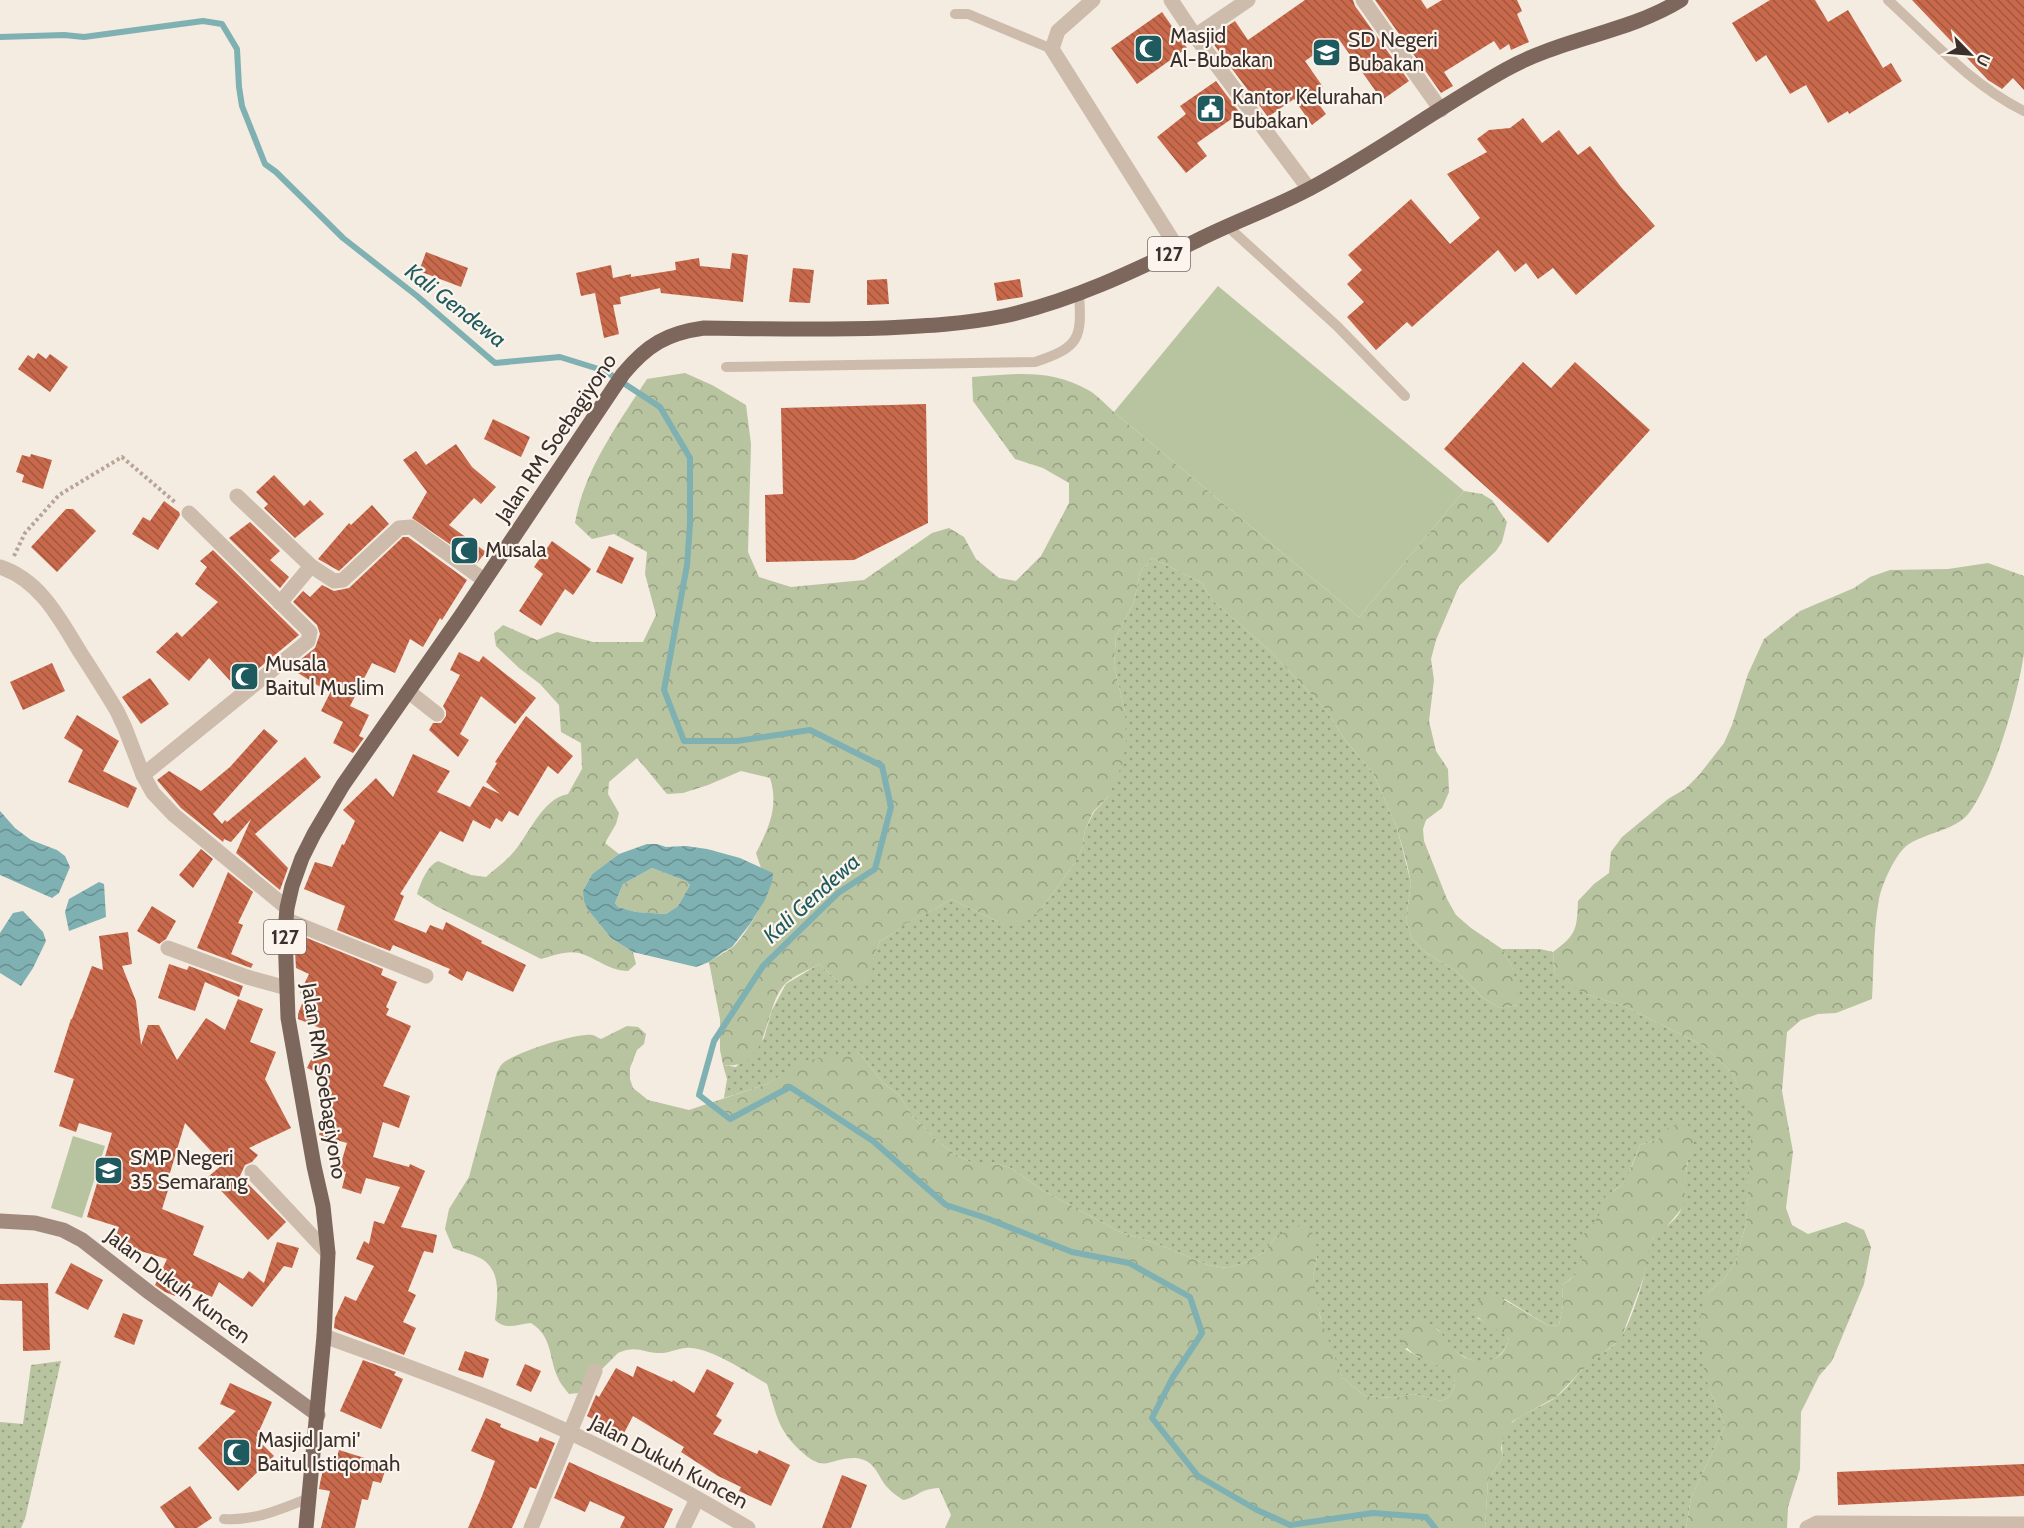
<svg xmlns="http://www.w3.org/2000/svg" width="2024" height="1528" viewBox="0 0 2024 1528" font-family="Cabin,sans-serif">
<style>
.grass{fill:url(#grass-dots)}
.forest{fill:url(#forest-crowns)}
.park{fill:#b8c4a0}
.water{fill:url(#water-waves);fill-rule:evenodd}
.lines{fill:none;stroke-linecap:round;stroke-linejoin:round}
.stream{stroke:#7fb0b2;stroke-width:6}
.building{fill:url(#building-back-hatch)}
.path{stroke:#b9a596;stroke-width:4;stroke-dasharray:3 3;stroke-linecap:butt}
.lane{stroke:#cdbbac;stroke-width:10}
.street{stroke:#cdbbac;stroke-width:15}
.secondary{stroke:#a18a7d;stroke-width:15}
.primary{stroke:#7d675c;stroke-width:15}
.labels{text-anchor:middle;stroke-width:4.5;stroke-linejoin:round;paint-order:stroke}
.shield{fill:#fbf5ee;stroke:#756b66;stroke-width:1.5}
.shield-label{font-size:20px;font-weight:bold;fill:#3b302b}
.poi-label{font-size:21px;fill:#3b302b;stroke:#fbf5ee;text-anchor:start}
.street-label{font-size:21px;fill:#3b302b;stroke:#fbf5ee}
.water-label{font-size:22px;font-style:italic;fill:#1f5a5e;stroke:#fbf5ee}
</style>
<defs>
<pattern id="grass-dots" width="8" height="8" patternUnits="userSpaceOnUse" patternTransform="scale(1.5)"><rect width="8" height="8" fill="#b8c4a0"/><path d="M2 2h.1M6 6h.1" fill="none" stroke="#97a083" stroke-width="1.8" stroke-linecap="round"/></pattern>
<pattern id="forest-crowns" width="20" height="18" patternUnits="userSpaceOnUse" patternTransform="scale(1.5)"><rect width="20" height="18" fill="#b8c4a0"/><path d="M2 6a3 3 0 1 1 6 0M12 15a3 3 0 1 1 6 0" fill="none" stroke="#97a083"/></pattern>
<pattern id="water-waves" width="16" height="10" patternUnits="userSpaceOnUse" patternTransform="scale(1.5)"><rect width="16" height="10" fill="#7fb0b2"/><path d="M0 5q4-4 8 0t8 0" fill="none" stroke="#699091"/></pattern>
<pattern id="building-back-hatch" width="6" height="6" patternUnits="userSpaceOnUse" patternTransform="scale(1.5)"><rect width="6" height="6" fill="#c8694b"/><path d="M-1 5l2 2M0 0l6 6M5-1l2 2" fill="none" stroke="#a4573f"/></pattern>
</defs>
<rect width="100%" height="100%" fill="#f4ebe1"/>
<g class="grass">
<path d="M1152 558 1202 583 1211 599 1270 651 1326 710 1346 741 1373 773 1397 828 1411 883 1406 920 1412 939 1425 952 1457 972 1483 998 1500 1008 1518 1005 1512 967 1502 949H1540L1553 952 1555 973 1586 994 1626 1007 1704 1046 1733 1074 1753 1122 1746 1224 1735 1263 1723 1280 1708 1293 1709 1389 1725 1425 1691 1498 1686 1528H1485L1488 1480 1503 1457C1496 1417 1530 1415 1555 1398 1566 1390 1574 1378 1583 1369 1594 1358 1609 1351 1619 1340 1627 1332 1643 1284 1645 1272 1647 1263 1646 1253 1649 1245 1654 1232 1673 1225 1680 1212 1686 1197 1684 1182 1687 1167 1688 1156 1693 1147 1693 1136L1659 1139 1640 1145 1628 1175 1622 1185 1613 1191 1600 1216 1587 1231 1583 1263 1578 1273 1562 1285 1563 1305 1559 1325 1549 1326 1505 1299 1477 1318 1503 1332 1509 1338C1504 1361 1483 1368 1463 1356 1452 1350 1444 1339 1437 1328L1405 1349C1421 1360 1441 1364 1455 1376 1455 1389 1453 1395 1442 1401L1413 1394 1393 1398 1365 1396 1342 1377 1325 1335 1315 1296 1313 1276 1317 1257 1276 1236 1264 1252 1247 1262 1227 1268 1208 1265 1155 1243 1118 1231 1042 1190 1011 1168 991 1163H972L955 1154 940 1143 913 1117 899 1095 883 1083 860 1053 785 1073 767 1084 724 1098 727 1079 723 1065 736 1067 764 1038 772 1010 786 984 819 964 841 984 873 959 880 941 897 931 903 924 935 909 951 899 1002 924 1038 913 1072 867 1082 849 1085 830 1094 812 1108 797 1125 711 1114 666 1116 636 1134 602 1140 572Z"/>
<polygon points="61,1361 25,1519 21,1528 0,1528 0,1422 23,1424 31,1365"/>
</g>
<g class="forest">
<path d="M685 373 712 385 746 405 751 444 748 552 759 577 791 587 864 580 932 533 949 528 964 537 976 559 999 578 1016 581 1041 556 1069 503V483L1043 468 1015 459 973 401 972 377C1014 374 1051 368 1090 391 1098 396 1106 405 1114 412L1359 617 1464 491 1482 494 1492 500 1507 522 1502 542 1496 551 1459 586 1436 640 1431 659 1434 680 1429 721 1436 751 1448 769 1449 792 1442 808 1426 820 1423 829 1424 841 1447 899 1456 915 1471 928 1502 949 1512 967 1517 984 1518 1005 1500 1008 1483 998 1457 972 1425 952 1412 939 1406 920 1411 883 1407 864 1397 828 1373 773 1346 741 1326 710 1270 651 1211 599 1202 583 1152 558 1140 572 1134 602 1116 636 1114 666 1125 711 1126 745 1122 765 1108 797 1093 812 1085 830 1082 849 1072 867 1038 913 1021 922 1002 924 951 899 935 909 904 924 897 931 880 941 873 959 872 978 850 987 841 984 819 964C809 970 795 975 786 983 762 1006 772 1071 723 1065L720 1050V1019L709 962C716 957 726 952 733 947 747 934 771 892 772 873L761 868 756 853C769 828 779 806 770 778L741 771 708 785 683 793 667 794 637 758 609 782 608 794 619 813 616 824 605 843 619 854 592 874 585 887 588 910 611 938 633 952 636 964 628 971C607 970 597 958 579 953 567 950 552 956 541 959L436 906 417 894C421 882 427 866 438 861L471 875 486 877C494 870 504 863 511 855 529 836 541 799 568 794L582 769 581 743 561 732 559 705 540 684 519 668 496 646 494 633 503 625 537 640 557 632 593 642H643L656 615 645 574 647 552 614 534 592 539 575 523C584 470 618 424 647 379Z"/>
<path d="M1988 563 2024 576C2024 601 2024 629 2024 654 2017 698 1995 777 1969 813 1956 830 1926 833 1909 844 1896 852 1882 884 1879 899 1873 932 1874 967 1872 999L1836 1013 1818 1014 1801 1020 1787 1032 1782 1091 1793 1152 1786 1208 1792 1225 1808 1234 1846 1222 1864 1230 1871 1247 1864 1284 1832 1361 1819 1376 1801 1412 1800 1469 1788 1507 1787 1528H1686L1691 1498 1725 1425 1709 1389 1704 1370 1700 1329 1701 1310 1708 1293 1723 1280 1735 1263 1746 1224 1752 1122 1733 1074 1704 1046 1626 1007 1586 994 1569 985 1555 973 1553 952C1576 935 1577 930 1578 901L1594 884 1609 873 1611 852 1622 837 1668 799 1685 789 1699 775 1724 743 1732 725 1748 674 1764 639 1800 611 1854 588 1870 577 1890 570 1948 569Z"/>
<polygon points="652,868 686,881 690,885 678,906 666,914 636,912 618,907 615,903 623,884"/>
<path d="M627 1026 638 1027 646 1034 644 1044 637 1050 630 1068V1079L633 1088 648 1100 689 1110 767 1084 802 1061 860 1053 883 1083 899 1095 913 1117 940 1143 955 1154 972 1163H991L1011 1168 1042 1190 1118 1231 1155 1243 1208 1265 1227 1268 1247 1262 1264 1252 1276 1236 1307 1223 1316 1240 1317 1257 1313 1276 1320 1317 1342 1377 1365 1396 1393 1398 1413 1394 1442 1401C1453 1395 1455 1389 1455 1377 1438 1361 1413 1361 1401 1340 1403 1332 1405 1325 1413 1322 1436 1315 1445 1344 1461 1355 1469 1361 1478 1361 1488 1360 1501 1359 1506 1350 1509 1338 1497 1326 1480 1326 1473 1309 1479 1299 1484 1296 1496 1295L1549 1326 1559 1325 1563 1305 1562 1285C1575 1276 1583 1271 1582 1254L1574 1249C1583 1230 1604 1219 1605 1197L1622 1185 1632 1166 1640 1145 1659 1139 1663 1131 1681 1122 1689 1126 1693 1136V1145L1687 1164 1684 1204 1679 1212 1661 1233 1653 1238 1649 1246 1645 1274 1621 1339 1582 1370 1556 1397 1513 1421 1503 1438 1501 1448 1503 1457 1488 1480 1485 1528H945L951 1515 939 1488C918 1489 919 1497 903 1500 898 1496 892 1493 888 1488 879 1479 877 1465 864 1460 853 1455 839 1460 828 1463 819 1465 809 1459 803 1453 777 1430 777 1415 767 1384 746 1372 715 1350 691 1348 681 1347 673 1352 663 1353 644 1354 638 1344 618 1353L578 1393 569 1394C565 1389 560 1383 558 1378 548 1356 553 1337 531 1323 517 1324 507 1331 495 1320 497 1299 503 1270 480 1258 472 1254 462 1252 453 1248L445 1229 449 1209 469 1177 497 1072C499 1069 500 1066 502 1064 513 1053 578 1032 592 1035 595 1035 598 1038 601 1039Z"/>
</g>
<g class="park">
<polygon points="1218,286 1464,491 1359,617 1114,412"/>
<polygon points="73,1136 105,1146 82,1218 51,1208"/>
</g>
<g class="water">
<polygon points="0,811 15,828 31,840 57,850 65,856 70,867 59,893 52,898 0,875"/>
<path d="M647 844H657L666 847 686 846 707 849 740 858 773 873 772 882 765 900 750 924 732 947 723 952 709 962 696 967 633 952 611 938 588 910 584 901 583 891 592 874 619 854ZM652 868 686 881 690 885 678 906 666 914 636 912 618 907 615 903 623 884Z"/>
<polygon points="99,882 104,884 106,917 69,931 65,912 69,899"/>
<polygon points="23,911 43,932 46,941 33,968 21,986 0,973 0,933 13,913"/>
</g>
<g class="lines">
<polyline class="stream" points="0,37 64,35 84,37 203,21 222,24 237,49 239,87 242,106 265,164 276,172 343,238 417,296 495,363 560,357 605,371 660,407 690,458 690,524 687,565 664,690 684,741 737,741 810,730 882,766 891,807 875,869 838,893 763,966 714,1041 699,1095 730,1119 790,1087 873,1141 946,1205 986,1218 1072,1252 1129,1263 1190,1297 1202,1333 1173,1377 1152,1418 1198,1476 1257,1510 1290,1525 1373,1513 1426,1517 1435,1528"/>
</g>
<g class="building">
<polygon points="1305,0 1353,0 1355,6 1409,81 1382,100 1338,38 1305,61 1323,87 1312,95 1326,114 1312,125 1294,99 1268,117 1209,38 1235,21 1248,40"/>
<polygon points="1375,0 1421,0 1427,9 1442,0 1517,0 1522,11 1517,14 1529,42 1511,50 1509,44 1500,50 1494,41 1444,72 1453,86 1441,93"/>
<polygon points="1770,0 1815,0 1828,22 1848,10 1883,68 1891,63 1902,81 1849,114 1848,111 1828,123 1806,85 1790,94 1766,55 1756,62 1732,23"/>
<polygon points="1912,0 2024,0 2024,90 2013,78 2002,89 1988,80"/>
<polygon points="1162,12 1187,48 1137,84 1111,48"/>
<polygon points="1216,81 1240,113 1197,143 1207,156 1186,173 1157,137 1186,114 1180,106"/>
<polygon points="1523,118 1542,143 1559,130 1578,155 1590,146 1621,187 1655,226 1576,295 1553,268 1538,279 1526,263 1515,272 1498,250 1412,327 1407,322 1376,350 1347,317 1364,302 1347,284 1362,270 1348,255 1411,199 1450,244 1480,218 1447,174 1487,152 1477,139 1489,130 1510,128"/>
<polygon points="426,252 468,268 461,287 419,271"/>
<polygon points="732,253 748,255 743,302 661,293 660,288 620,297 621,304 613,305 619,334 604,338 595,293 581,296 576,273 611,265 613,278 631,274 631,277 676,270 675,262 699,258 700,266 730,269"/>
<polygon points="793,268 814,270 810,303 789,302"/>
<polygon points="887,279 889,304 867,305 867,280"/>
<polygon points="1020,279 1023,297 997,301 994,283"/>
<polygon points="38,353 46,359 50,354 68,367 50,392 18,369 28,355 34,359"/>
<polygon points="1523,362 1551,388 1575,362 1650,430 1548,543 1444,449"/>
<polygon points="926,404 928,523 854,560 766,562 765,495 783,494 781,408"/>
<polygon points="493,419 530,437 521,457 484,439"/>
<polygon points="456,444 472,467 496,487 481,504 474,498 449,525 486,552 477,563 412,518 427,492 403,460 416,451 426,465"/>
<polygon points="31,454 52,460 43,489 22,482 24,475 16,472 22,455 30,457"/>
<polygon points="274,475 304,506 310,500 324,514 295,538 264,508 268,504 256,492"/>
<polygon points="164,501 179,512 180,515 158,550 132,534 143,517 150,521"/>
<polygon points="372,505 389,524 339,571 318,559 349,523 351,525"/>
<polygon points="66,509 73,509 96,531 57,572 31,547"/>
<polygon points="250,522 280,551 270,560 289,577 280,588 229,538"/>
<polygon points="403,537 408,537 467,580 442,620 440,618 423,647 410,639 395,673 372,663 350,706 369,715 359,736 364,738 353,753 333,743 343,722 321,711 330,693 290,668 315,648 320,634 317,625 293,602 303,591 310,597 322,585 334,591 349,588"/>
<polygon points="552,541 591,569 573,595 565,589 541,626 519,611 543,574 534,567"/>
<polygon points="609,546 634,558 622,584 596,572"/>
<polygon points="213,550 299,635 236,687 209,658 189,681 156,652 177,632 182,637 218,602 195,584 207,567 200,561"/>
<polygon points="459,652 479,662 483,656 536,698 515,724 481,696 460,734 469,740 458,757 429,730 433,723 441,723 446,716 446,711 443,706 460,675 450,670"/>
<polygon points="52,663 65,691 23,710 10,682"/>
<polygon points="150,678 169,704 141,724 122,697"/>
<polygon points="77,715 119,741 103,771 137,788 128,808 68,782 83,750 64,738"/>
<polygon points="526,716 573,756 558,774 548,766 518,816 509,811 502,822 496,818 490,829 473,820 463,842 440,831 400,894 404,896 394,920 426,933 430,925 443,930 446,922 482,941 481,943 526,965 513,992 467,971 462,981 448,973 450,969 393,945 390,951 337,930 345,906 304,889 315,862 332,867 342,844 344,845 355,821 343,810 376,778 393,797 413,754 450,771 437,792 470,807 483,786 500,794 486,782 497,763 495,762"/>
<polygon points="264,729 278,741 213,814 222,824 225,820 227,822 305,757 321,777 255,834 288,868 280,890 236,853 251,819 231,842 224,839 223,842 181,808 157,780 169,771 201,791 230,767"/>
<polygon points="201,849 213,859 193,888 179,875"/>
<polygon points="228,872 253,892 238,923 243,925 231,954 253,964 251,968 197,948"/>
<polygon points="152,906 176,921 166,939 159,944 137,931"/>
<polygon points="128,932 132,964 122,966 136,1001 141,1045 148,1025 159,1025 177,1060 206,1018 225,1030 238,999 263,1009 250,1042 276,1052 265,1079 291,1128 249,1148 258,1155 252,1162 245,1165 240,1176 286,1222 268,1240 208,1177 223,1164 185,1123 166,1186 169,1187 162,1209 204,1226 193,1255 243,1279 249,1271 264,1283 277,1242 299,1248 292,1268 284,1266 252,1307 219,1282 212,1297 181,1283 175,1296 165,1292 155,1285 167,1259 114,1243 119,1227 87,1217 112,1133 79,1123 76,1132 59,1126 74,1079 54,1072 71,1019 72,1019 92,966 103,970 99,936"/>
<polygon points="302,936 383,969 381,975 397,982 386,1007 389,1009 386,1015 411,1026 383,1086 410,1096 399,1128 383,1122 373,1157 409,1167 410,1164 425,1171 401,1227 437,1235 433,1253 424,1251 408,1291 416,1295 403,1322 416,1328 404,1355 334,1328 335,1318 345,1296 356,1301 374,1266 356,1259 364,1241 369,1244 374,1221 384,1224 400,1187 366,1178 361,1194 342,1188 346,1172 339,1170 347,1143 319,1135 332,1092 322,1087 327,1077 307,1068 325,1030 298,1019 298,1014 305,996 300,993 309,974 296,968 295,951"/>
<polygon points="169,964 187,970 189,966 243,986 239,997 205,982 195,1011 158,998"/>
<polygon points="71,1263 103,1280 88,1310 55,1293"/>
<polygon points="48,1283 50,1350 23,1351 22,1301 0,1300 0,1284"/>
<polygon points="123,1313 143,1320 134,1345 114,1337"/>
<polygon points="465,1351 489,1359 483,1378 458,1370"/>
<polygon points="363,1360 396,1372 394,1375 403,1379 381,1429 340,1411"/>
<polygon points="525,1364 541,1371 531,1392 516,1385"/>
<polygon points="637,1366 672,1382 673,1380 694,1393 707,1369 734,1383 716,1416 722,1420 713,1434 757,1454 759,1450 790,1465 771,1506 739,1491 741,1487 718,1476 681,1452 684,1447 633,1416 623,1435 587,1416 596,1395 599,1397 616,1368 633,1377"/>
<polygon points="230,1383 272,1402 256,1438 274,1456 238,1491 198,1448 236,1411 220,1404"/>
<polygon points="486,1418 501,1424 500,1427 538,1442 540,1437 555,1443 536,1489 530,1487 512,1528 468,1528 482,1496 495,1461 471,1451"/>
<polygon points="339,1450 387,1465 381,1483 373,1481 368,1500 362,1499 355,1528 321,1528 330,1491 319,1489 320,1483 323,1470 332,1472"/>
<polygon points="569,1462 673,1509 664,1528 620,1528 625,1517 590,1501 585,1512 554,1498"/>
<polygon points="2024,1464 2024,1496 1838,1505 1837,1472"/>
<polygon points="842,1475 867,1485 851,1528 822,1528"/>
<polygon points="190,1486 212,1518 197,1528 175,1528 160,1507"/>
</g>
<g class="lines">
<polyline class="path" points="14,556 25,533 59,495 122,457 176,503"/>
<g class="lane">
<path d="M1888 0C1932 40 1970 84 2024 111"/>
<polyline points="955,14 968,14 1052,49"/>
<polyline points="1226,225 1337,326 1405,396"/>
<path d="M726 367 1035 362C1080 347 1082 339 1079 293"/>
<path d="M224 1519C255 1521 281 1509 309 1498"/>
</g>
<g class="street">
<polyline points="1093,0 1058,31 1052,49 1178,249"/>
<polyline points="1171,0 1195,36"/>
<polyline points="1248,0 1195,36 1309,189"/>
<polyline points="1363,0 1441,110"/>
<polyline points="237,496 311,566"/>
<path d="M0 567C40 580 60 619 80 652 93 672 105 691 117 711L125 728 143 775 153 793 174 815 287 908"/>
<polyline points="280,603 311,566 334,581 343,580 399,528 411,527 484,580"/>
<polyline points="409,692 437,714"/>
<polyline points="143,775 308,641 310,632 189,513"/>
<polyline points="287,920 426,976"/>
<polyline points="168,948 247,977 287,988"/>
<polyline points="252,1172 328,1253"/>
<path d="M324 1336C387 1359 450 1381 512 1407 594 1441 673 1483 748 1528"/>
<polyline points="531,1528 595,1371"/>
<polyline points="683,1528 697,1499"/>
<polyline points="1807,1528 1817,1523 2024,1524"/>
</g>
<polyline class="secondary" points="0,1221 35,1223 63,1230 82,1240 150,1293 318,1415"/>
<path class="primary" d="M306 1528 324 1336 328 1253 323 1206 314 1166 288 1018 285 933 287 908 292 886 302 858 314 834 343 785 460 617 623 374C647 345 667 333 704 328 764 329 824 330 884 328 924 326 965 324 1004 316 1072 301 1134 271 1196 241 1233 222 1274 208 1311 188 1378 152 1439 107 1505 70 1561 38 1628 33 1681 0"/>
</g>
<defs>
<symbol id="mosque-square" viewBox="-11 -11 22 22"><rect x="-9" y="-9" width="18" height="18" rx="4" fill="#1f5a5e" stroke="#fbf5ee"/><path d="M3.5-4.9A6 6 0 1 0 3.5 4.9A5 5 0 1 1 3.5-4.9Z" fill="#fff"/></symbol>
<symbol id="school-square" viewBox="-11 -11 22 22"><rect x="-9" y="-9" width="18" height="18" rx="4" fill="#1f5a5e" stroke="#fbf5ee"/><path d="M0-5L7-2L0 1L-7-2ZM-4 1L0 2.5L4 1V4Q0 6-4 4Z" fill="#fff"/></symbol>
<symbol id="civic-square" viewBox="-11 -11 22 22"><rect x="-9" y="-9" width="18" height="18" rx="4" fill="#1f5a5e" stroke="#fbf5ee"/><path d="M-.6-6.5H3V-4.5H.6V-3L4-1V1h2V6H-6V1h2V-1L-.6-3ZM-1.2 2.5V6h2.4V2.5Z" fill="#fff"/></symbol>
</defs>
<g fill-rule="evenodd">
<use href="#mosque-square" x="1132" y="32" width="33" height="33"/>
<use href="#school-square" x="1310" y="36" width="33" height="33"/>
<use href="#civic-square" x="1194" y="92" width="33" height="33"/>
<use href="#mosque-square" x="448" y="534" width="33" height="33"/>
<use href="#mosque-square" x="228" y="660" width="33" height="33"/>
<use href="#school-square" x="92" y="1154" width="33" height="33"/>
<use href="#mosque-square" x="220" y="1436" width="33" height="33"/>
</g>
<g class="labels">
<g class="shield">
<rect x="1148" y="237" width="42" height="34" rx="4.5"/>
<rect x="264" y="920" width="42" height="34" rx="4.5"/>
</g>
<g class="shield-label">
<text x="1169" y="261">127</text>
<text x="285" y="944">127</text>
</g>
<g class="poi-label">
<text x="1170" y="43">Masjid<tspan x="1170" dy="24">Al-Bubakan</tspan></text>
<text x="1348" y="47">SD Negeri<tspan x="1348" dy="24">Bubakan</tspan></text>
<text x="1232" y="104">Kantor Kelurahan<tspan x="1232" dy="24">Bubakan</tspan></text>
<text x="485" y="557">Musala</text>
<text x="265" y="671">Musala<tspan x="265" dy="24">Baitul Muslim</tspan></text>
<text x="130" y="1165">SMP Negeri<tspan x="130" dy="24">35 Semarang</tspan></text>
<text x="257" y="1447">Masjid Jami'<tspan x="257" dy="24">Baitul Istiqomah</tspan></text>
</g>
<g class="street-label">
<text transform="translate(556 438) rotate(-56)" y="7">Jalan RM Soebagiyono</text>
<text transform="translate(324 1081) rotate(81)" y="7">Jalan RM Soebagiyono</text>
<text transform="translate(178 1286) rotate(37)" y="7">Jalan Dukuh Kuncen</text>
<text transform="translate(669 1462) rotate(28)" y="7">Jalan Dukuh Kuncen</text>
</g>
<g class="water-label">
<text transform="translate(456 305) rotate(38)" y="8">Kali Gendewa</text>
<text transform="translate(811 898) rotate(-42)" y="8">Kali Gendewa</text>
</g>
</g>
<g transform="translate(1970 54) rotate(115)" stroke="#fbf5ee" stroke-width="4.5" paint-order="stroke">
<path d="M0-4.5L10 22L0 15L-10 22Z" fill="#3b302b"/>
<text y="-9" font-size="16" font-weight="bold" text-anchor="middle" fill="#3b302b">U</text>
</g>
</svg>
